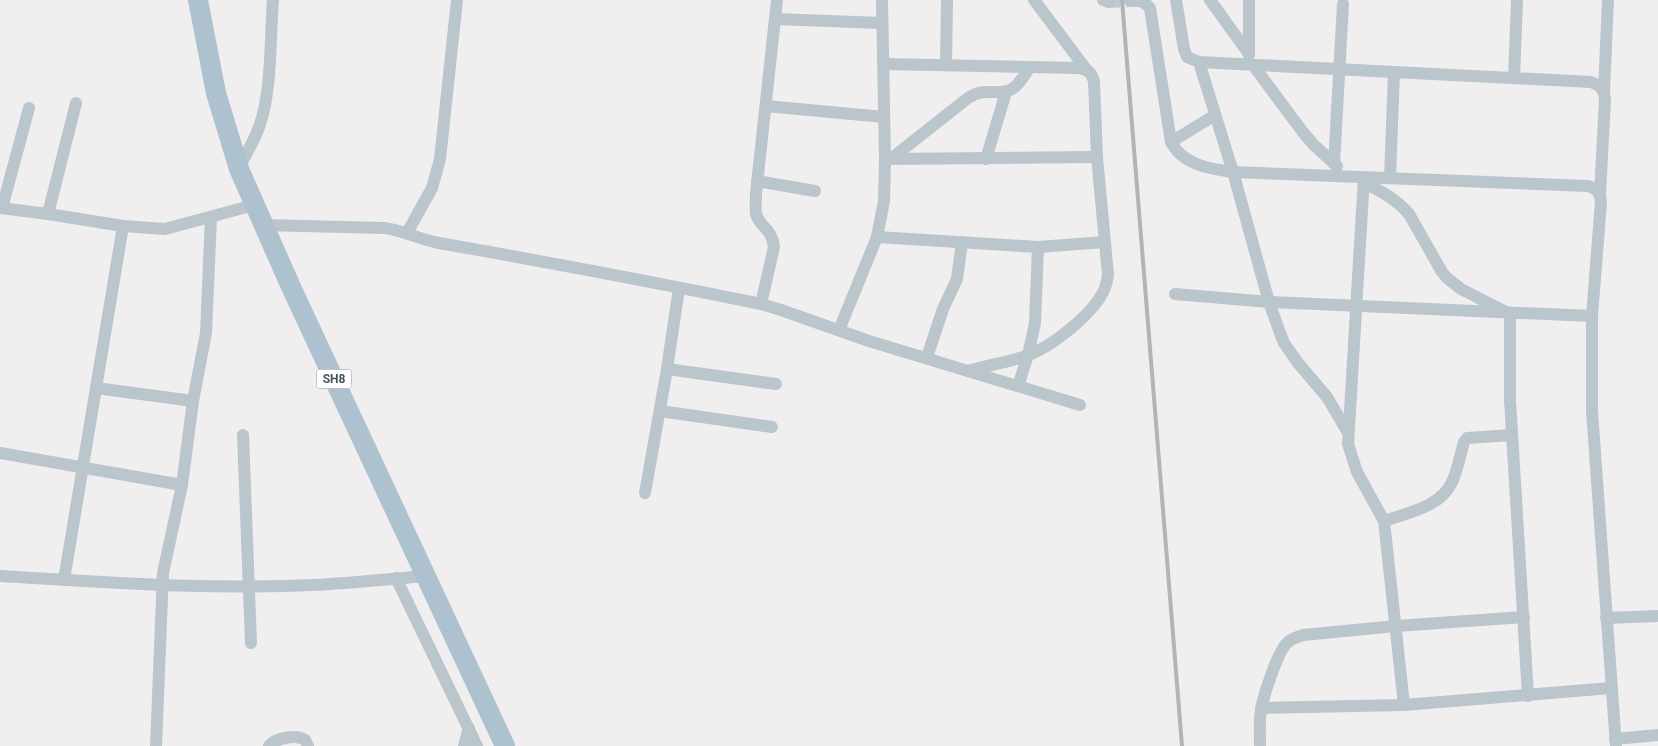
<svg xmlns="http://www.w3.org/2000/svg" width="1658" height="746" viewBox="0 0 1658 746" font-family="Roboto,sans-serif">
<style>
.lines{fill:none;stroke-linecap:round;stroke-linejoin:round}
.street-tunnel{stroke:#c6c8ca;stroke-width:12;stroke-dasharray:12 6;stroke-linecap:butt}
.street{stroke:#bac5cc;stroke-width:12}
.primary{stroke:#aec1ce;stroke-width:20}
.rail{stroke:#b0b5b9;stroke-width:4}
.labels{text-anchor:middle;stroke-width:4;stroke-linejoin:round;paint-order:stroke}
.shield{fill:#fff;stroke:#7e878d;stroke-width:1}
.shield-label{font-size:12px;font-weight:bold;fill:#46545c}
</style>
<rect width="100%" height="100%" fill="#f1eeef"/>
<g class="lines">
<polyline class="street-tunnel" points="1108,2 1130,1"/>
<g class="street">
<polyline points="1034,0 1086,69"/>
<polyline points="1103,0 1108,2"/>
<path d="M1176 0 1184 49 1187 57 1199 62 1591 82C1601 86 1604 89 1605 99L1600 194"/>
<polyline points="1210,0 1249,54"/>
<polyline points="1249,0 1249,55"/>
<path d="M1130 1C1139 0 1144 1 1150 8L1171 142C1183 165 1210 169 1233 172L1588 186C1597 189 1600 192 1601 202L1592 316V411L1616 746"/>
<polyline points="775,19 882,23"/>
<polyline points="1199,62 1233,172 1269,302 1280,333 1284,343 1298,363 1327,397 1347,431"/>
<path d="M883 64 1079 68C1089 70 1092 73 1094 82L1097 157 1108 275C1107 282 1106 288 1102 294 1090 316 1052 346 1029 355 1010 362 988 365 968 371"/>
<polyline points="946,65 947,0"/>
<polyline points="1253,65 1302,131 1313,144 1337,166"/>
<polyline points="1514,78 1517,0"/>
<polyline points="1604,91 1608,0"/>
<polyline points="766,106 884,117"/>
<polyline points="1171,142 1215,115"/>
<path d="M892 158 968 98C986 86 998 97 1012 89 1020 84 1025 74 1030 67"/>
<polyline points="885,159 1097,157"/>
<polyline points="986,159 1006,92"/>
<polyline points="1334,164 1343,4"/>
<path d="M239 169C245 155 254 142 259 127 272 93 270 37 273 0"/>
<polyline points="1364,177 1348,444 1357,472 1384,521 1404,705"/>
<polyline points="1390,178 1394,72"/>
<polyline points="757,181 815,191"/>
<path d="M1364 183C1381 191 1396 199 1409 214L1442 272 1447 278 1461 289 1510 314V400L1528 696"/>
<polyline points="0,208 48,214 123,226 165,229 254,205"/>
<polyline points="2,208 29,108"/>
<polyline points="48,214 76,103"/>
<path d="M262 225 384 228C403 230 420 240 439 243 547 262 654 282 761 304L781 310 869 341 1080 405"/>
<polyline points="407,233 432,188 440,159 457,0"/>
<polyline points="877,237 1038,247 1105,242"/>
<polyline points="1175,294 1269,302 1592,316"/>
<path d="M761 304 774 247C772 228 760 228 756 214 755 208 756 200 756 193L777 0"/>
<polyline points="839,330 877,237 884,201 885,159 882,0"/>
<polyline points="927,357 943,309 957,279 962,242"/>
<polyline points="667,369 776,384"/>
<polyline points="1018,386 1028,355 1035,323 1038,247"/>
<polyline points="96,388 193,401"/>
<polyline points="660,411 772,427"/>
<polyline points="243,435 251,643"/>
<polyline points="0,453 182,485"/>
<polyline points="645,493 667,369 679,288"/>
<path d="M1384 521C1407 513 1441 507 1452 482 1458 470 1460 455 1464 442L1467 438 1512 435"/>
<path d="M0 576C104 582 208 590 313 585 351 583 389 579 427 576"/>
<polyline points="396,578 477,746"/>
<polyline points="64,580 123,226"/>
<polyline points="1606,618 1658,616"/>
<polyline points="1261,708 1404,705 1611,688"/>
<polyline points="1615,739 1658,735"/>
<polyline points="156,746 163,573 182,485 193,401 206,333 211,217"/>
<path d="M269 746C276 738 296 734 305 740L308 746"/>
<polyline points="464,746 469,728"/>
<path d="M1260 746C1260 734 1259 722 1261 710 1263 697 1277 654 1286 644 1290 639 1297 637 1303 635L1396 626 1524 617"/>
</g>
<polyline class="primary" points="198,0 216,93 239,169 291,287 505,746"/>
<polyline class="rail" points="1122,0 1182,746"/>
</g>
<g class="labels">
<rect class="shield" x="316.5" y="369.5" width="35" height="19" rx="4"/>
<g class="shield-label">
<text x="334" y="383">SH8</text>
</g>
</g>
</svg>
